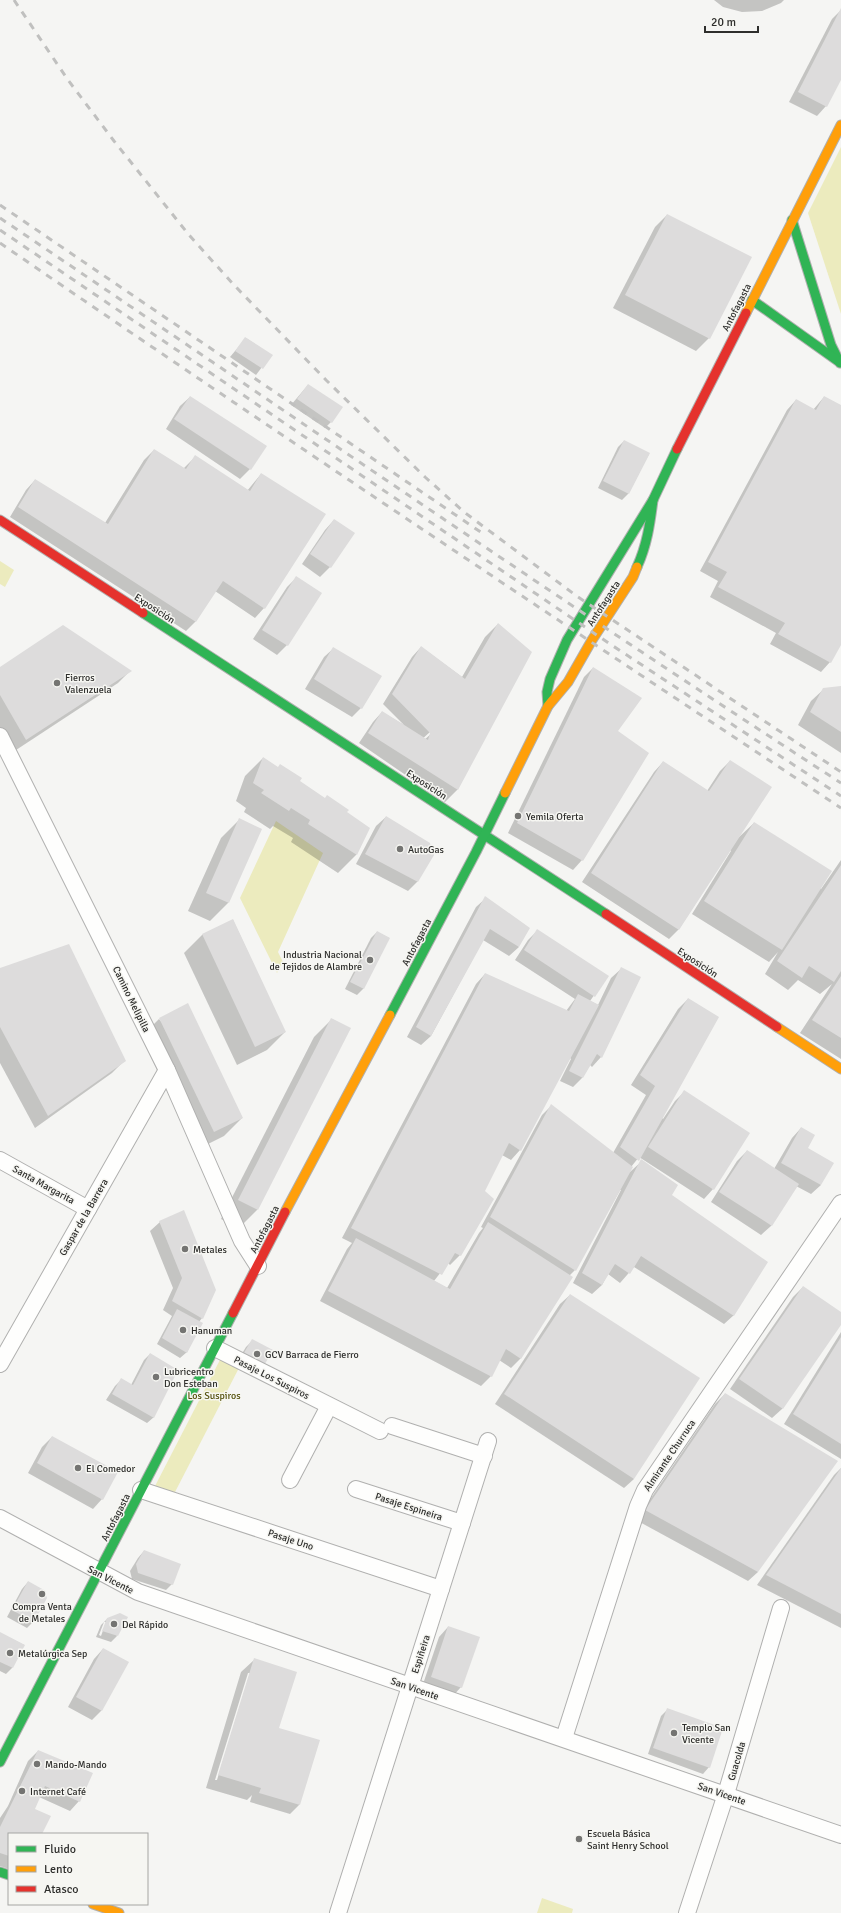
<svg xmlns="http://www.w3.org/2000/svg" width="841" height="1913" viewBox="0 0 841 1913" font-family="Signika,sans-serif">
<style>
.green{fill:#ecebbe}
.shadow{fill:#0003;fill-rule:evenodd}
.building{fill:#dddcdc}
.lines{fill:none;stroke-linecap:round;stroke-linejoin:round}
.street-casing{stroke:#b0b0af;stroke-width:18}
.fast-casing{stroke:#b0b0af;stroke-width:11}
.slow-casing{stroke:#b0b0af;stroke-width:11}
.jam-casing{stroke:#b0b0af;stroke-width:11}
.street{stroke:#fefefd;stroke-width:16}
.fast{stroke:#30b455;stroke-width:9}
.slow{stroke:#ff9f0a;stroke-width:9}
.jam{stroke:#e5322d;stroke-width:9}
.rail{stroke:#c0c0bf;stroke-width:3;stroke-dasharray:7 7;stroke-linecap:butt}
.poi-dot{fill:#747472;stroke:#f6f6f2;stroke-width:1.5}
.labels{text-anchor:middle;stroke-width:3;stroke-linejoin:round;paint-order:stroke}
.street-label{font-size:10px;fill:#2e2e2c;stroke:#f6f6f2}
.poi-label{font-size:10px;fill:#2e2e2c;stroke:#f6f6f2;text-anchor:start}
.park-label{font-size:10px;fill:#524f09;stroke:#f6f6f2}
</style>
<rect width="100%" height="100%" fill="#f5f5f3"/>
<g class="green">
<polygon points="841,147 841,314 808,213"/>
<polygon points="0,561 14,570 5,587 0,584"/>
<polygon points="276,821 323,853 278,952 283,962 277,973 240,898"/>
<polygon points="223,1354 241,1364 174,1494 154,1488"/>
<polygon points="542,1898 573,1909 572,1913 537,1913"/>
</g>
<g class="shadow">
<polygon points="714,0 784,0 781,3 762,11 742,12 723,7"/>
<polygon points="841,10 841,78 826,106 817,116 789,102 832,19"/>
<polygon points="667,215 709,338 696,351 613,308 655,227"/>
<polygon points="246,338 271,355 256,375 230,357"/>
<polygon points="308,385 331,422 325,428 291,405"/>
<polygon points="190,397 265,446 250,469 240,479 166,429 180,406"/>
<polygon points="824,397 841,406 841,643 830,662 821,672 770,644 776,633 710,597 718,581 700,571 787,410 796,400 813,410"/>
<polygon points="624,441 649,454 628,494 622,500 598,488 618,447"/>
<polygon points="154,450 183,469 195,457 247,491 261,474 264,608 255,618 215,591 196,621 186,631 10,517 26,490 35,480 105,523 144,460"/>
<polygon points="334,520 353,533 330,567 320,577 302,564 325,530"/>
<polygon points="296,578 287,645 277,655 253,639 287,587"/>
<path d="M498 624 458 789 445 802 359 743 373 722 382 712 404 725 383 704 412 657 421 647 462 677 485 637ZM430 732H433L422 742 420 741Z"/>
<polygon points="334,648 361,708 352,717 305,689 324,657"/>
<polygon points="0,668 130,671 118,683 13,752 0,730"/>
<polygon points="593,668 617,731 582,860 573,870 508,833 584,677"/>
<polygon points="841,687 841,753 798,725 811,701 824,689"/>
<polygon points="263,758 369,828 356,855 338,873 291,842 293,838 273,826 270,829 244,812 246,808 236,801 245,776"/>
<polygon points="730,761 738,838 754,823 821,889 841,860 841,1059 800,1033 832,984 820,994 798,980 788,990 765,974 778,952 769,962 692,914 731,851 730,850 679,929 669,939 582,882 654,772 663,762 707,791 720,771"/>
<polygon points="386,817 418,881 408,891 356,864 376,826"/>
<polygon points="239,820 261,829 228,903 210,921 188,911 221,838"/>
<polygon points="486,898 519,947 509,956 483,940 431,1036 421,1045 407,1037 476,907"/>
<polygon points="233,920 285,1032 267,1050 237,1065 184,953 202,935"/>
<polygon points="537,931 607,977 590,1001 598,1005 611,978 621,969 601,1057 592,1067 590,1065 582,1078 573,1087 560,1081 571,1059 570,1058 520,1150 511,1160 502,1155 484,1191 460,1255 450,1265 448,1263 434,1281 447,1288 479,1233 483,1228 481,1227 542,1115 551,1106 613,1153 646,1095 631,1085 678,1009 688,999 662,1118 663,1119 675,1101 684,1092 713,1189 704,1199 639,1157 631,1167 630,1172 642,1161 670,1195 734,1315 724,1324 634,1267 620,1283 608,1274 602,1285 592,1294 573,1283 621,1190 620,1190 575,1270 569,1276 521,1358 511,1368 499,1360 491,1376 481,1386 320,1301 347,1249 352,1243 342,1238 476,984 485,974 566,1011 575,999 515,960 528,940"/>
<polygon points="377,932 389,938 363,989 357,995 345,989 371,938"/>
<polygon points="0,969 124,1061 112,1073 35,1128 0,1063"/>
<polygon points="159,1019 242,1118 224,1136 196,1150 141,1037"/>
<polygon points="332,1019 349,1028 257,1210 239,1228 221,1219 314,1037"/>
<polygon points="801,1128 806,1148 821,1185 811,1194 796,1186 771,1226 761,1235 711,1202 737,1161 747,1151 774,1169 792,1138"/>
<polygon points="160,1222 202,1318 199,1322 187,1352 180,1358 157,1344 172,1316 163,1310 173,1288 150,1231"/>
<polygon points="803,1287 841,1314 841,1323 782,1409 772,1418 730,1389 793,1297"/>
<polygon points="570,1295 634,1479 624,1488 495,1404 560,1304"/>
<polygon points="841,1332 841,1459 784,1424"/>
<polygon points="252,1341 272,1350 235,1365 246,1347"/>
<polygon points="150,1354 154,1417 147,1423 106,1400 115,1386 121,1380 131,1385 144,1360"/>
<polygon points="725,1394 758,1572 748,1581 636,1520 715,1404"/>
<polygon points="52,1437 102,1499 93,1509 28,1473 42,1447"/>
<polygon points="841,1468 841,1628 757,1585 834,1475"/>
<polygon points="144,1551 172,1584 166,1590 132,1579 130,1571 138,1558"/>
<polygon points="28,1582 46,1598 33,1622 27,1628 7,1617 22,1589"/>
<path d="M108 1618 117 1636 111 1642 96 1637 101 1625ZM104 1622H106L101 1636 99 1635Z"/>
<polygon points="448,1627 461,1687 452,1697 422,1687 439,1637"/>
<polygon points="0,1633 24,1645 12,1668 6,1674 0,1671"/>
<polygon points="103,1649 127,1662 101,1711 92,1720 68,1707 94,1659"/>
<path d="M254 1660 278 1729 319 1741 299 1805 290 1814 250 1802 252 1795 247 1800 206 1788 241 1672ZM248 1673H250L217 1780H215Z"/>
<polygon points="667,1710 709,1767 703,1774 648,1754 661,1716"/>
<polygon points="38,1751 79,1801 70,1811 39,1797 34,1808 41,1834 9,1834 9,1869 0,1866 0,1818 8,1806 28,1761"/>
</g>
<g class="building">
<polygon points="841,8 841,80 827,107 798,92"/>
<polygon points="667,214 752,257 710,339 625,295"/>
<polygon points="245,337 273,355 263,369 235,351"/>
<polygon points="308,384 343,407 332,423 297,399"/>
<polygon points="190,396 267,446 251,470 174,419"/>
<polygon points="824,396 841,405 841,645 831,663 778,634 785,623 718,587 727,572 708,562 796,399 816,410"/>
<polygon points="624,440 650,453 629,494 603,481"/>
<polygon points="154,449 186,469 195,455 250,491 261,473 326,514 265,609 223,581 196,622 18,507 35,479 108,524"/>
<polygon points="334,519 355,533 331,568 310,554"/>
<polygon points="296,576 322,593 288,646 262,630"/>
<polygon points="498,623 532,652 458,790 368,733 382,711 428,740 430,733 392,694 421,646 465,679"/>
<polygon points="63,625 132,671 26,740 0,695 0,667"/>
<polygon points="333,647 382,676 362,709 314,679"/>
<polygon points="593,667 642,698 618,731 649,753 583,861 517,823"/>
<polygon points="841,686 841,732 810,712 823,688"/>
<polygon points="263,757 278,767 280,764 302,778 300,781 325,798 327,795 349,810 347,812 370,828 357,855 308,824 310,820 291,808 289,811 261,793 264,790 253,783"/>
<polygon points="730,760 772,787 679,930 591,873 663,761 709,791"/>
<polygon points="386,816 430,843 434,855 418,882 365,854"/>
<polygon points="239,818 262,829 229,903 206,893"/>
<polygon points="754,822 832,871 782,950 704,901"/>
<polygon points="841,865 841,971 834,982 809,966 802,978 777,961"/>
<polygon points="485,896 530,928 519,947 490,929 431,1036 416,1027"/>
<polygon points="233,919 286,1032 255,1047 202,934"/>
<polygon points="537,929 609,976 595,997 524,950"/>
<polygon points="377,931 390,938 364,989 350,982"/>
<polygon points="69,944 126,1061 48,1116 0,1027 0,968"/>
<polygon points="621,967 641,977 602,1058 597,1054 583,1078 569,1071"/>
<polygon points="485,973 569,1011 578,994 599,1005 521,1151 509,1143 485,1191 494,1199 461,1256 455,1253 442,1275 351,1228"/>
<polygon points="841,976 841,1038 812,1020"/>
<polygon points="688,998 719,1017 639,1161 620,1147 655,1086 640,1075"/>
<polygon points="188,1003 243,1118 214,1132 159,1018"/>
<polygon points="331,1018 351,1028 258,1210 238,1200"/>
<polygon points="684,1090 750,1133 714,1190 648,1147"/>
<polygon points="551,1104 633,1167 576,1271 490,1217"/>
<polygon points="801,1127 815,1135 808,1148 834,1163 821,1185 781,1163"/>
<polygon points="747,1150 799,1184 772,1226 719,1192"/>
<polygon points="641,1159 678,1185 672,1195 768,1262 734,1316 641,1256 630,1274 615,1264 602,1285 582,1273"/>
<polygon points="184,1210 216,1290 203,1319 172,1301 182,1278 159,1221"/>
<polygon points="488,1222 573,1277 521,1359 506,1349 492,1377 328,1291 356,1238 450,1289"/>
<polygon points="803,1286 841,1312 841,1325 783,1409 739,1379"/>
<polygon points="570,1294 700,1378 634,1479 504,1394"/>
<polygon points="177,1309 203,1323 187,1353 162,1338"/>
<polygon points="841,1337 841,1444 793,1414"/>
<polygon points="252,1339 273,1350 262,1369 241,1358"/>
<polygon points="150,1353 178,1370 154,1418 112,1394 121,1378 133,1385"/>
<polygon points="725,1393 838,1461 758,1572 645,1510"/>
<polygon points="52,1436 118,1472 103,1500 37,1463"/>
<polygon points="841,1468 841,1614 766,1575"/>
<polygon points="144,1550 181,1564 173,1585 138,1573 136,1564"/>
<polygon points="28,1581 44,1590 47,1598 34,1622 12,1610"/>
<polygon points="120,1613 128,1617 118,1636 102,1631 107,1618"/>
<polygon points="448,1626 480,1637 462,1688 431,1677"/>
<polygon points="0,1632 25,1645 13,1668 0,1662"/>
<polygon points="103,1648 129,1662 102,1711 76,1697"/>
<polygon points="254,1658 297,1672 279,1728 320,1740 300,1805 259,1793 261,1788 218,1775"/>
<polygon points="667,1708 723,1728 710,1768 653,1748"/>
<polygon points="38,1750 93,1773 80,1802 45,1786 35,1809 51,1816 42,1834 9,1834 9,1856 0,1853 0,1827"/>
</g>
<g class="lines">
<defs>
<g id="street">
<polyline points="0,736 167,1070 242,1241 258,1266"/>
<polyline points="0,1160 88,1209"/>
<polyline points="215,1348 380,1431"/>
<polyline points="0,1364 167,1070"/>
<polyline points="392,1426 484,1456"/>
<polyline points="290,1480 329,1406"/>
<polyline points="356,1489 462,1523"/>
<polyline points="141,1490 441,1589"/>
<polyline points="0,1518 138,1592 841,1835"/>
<polyline points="564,1738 638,1506 645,1490 841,1203"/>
<polyline points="338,1913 488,1441"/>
<polyline points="687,1913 726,1794 781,1608"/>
</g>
<g id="fast">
<polyline points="792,220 831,345 840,363"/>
<polyline points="752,300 838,361"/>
<path d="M637 567C647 545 650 524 653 500"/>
<polyline points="143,613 606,914"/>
<polyline points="548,706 547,692 550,679 567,640 653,500 677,449"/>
<polyline points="390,1015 476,852 505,793"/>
<polyline points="0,1762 233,1313"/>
<polyline points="0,1872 9,1875"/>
</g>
<g id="slow">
<polyline points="746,313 841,125"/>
<polyline points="505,793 548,706 568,682 592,640 633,577 637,567"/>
<polyline points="777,1027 841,1069"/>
<polyline points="285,1212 390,1015"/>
<polyline points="93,1904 119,1913"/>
</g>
<g id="jam">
<polyline points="677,449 746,313"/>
<polyline points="0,520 143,613"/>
<polyline points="606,914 777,1027"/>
<polyline points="233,1313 285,1212"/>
</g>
</defs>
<use href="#street" class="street-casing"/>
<use href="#fast" class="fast-casing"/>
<use href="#slow" class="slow-casing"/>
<use href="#jam" class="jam-casing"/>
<use href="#street" class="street"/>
<use href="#fast" class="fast"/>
<use href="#slow" class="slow"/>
<use href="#jam" class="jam"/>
<g class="rail">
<polyline points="14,0 68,80 114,141 189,235 234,285 326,380 425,477 464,512 578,597 841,772"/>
<polyline points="0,205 485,535"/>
<path d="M0 218C280 407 557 599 841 783"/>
<polyline points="0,230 610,644 841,796"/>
<path d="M0 243C278 434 559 621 841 808"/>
</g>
</g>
<g class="poi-dot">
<circle cx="57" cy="683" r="4"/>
<circle cx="518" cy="816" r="4"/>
<circle cx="400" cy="849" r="4"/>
<circle cx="370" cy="960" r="4"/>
<circle cx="185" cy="1249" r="4"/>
<circle cx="183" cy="1330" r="4"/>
<circle cx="257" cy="1354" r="4"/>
<circle cx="156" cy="1377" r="4"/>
<circle cx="78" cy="1468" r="4"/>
<circle cx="42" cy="1594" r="4"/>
<circle cx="114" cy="1624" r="4"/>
<circle cx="10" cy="1653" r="4"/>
<circle cx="674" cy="1733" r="4"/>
<circle cx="37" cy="1764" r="4"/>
<circle cx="22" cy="1791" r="4"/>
<circle cx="579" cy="1839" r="4"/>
</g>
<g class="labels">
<g class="street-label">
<text transform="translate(736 307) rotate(-63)" y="4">Antofagasta</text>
<text transform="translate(603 603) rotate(-57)" y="4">Antofagasta</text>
<text transform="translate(155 608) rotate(33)" y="4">Exposición</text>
<text transform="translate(427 784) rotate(33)" y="4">Exposición</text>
<text transform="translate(416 942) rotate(-62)" y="4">Antofagasta</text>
<text transform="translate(698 962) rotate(33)" y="4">Exposición</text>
<text transform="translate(132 999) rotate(64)" y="4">Camino Melipilla</text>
<text transform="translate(44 1184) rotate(29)" y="4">Santa Margarita</text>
<text transform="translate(83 1217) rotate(-60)" y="4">Gaspar de la Barrera</text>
<text transform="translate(264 1229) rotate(-63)" y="4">Antofagasta</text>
<text transform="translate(272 1377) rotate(27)" y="4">Pasaje Los Suspiros</text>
<text transform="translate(669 1455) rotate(-56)" y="4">Almirante Churruca</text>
<text transform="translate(409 1506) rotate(18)" y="4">Pasaje Espineira</text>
<text transform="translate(115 1517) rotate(-63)" y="4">Antofagasta</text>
<text transform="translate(291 1539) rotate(18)" y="4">Pasaje Uno</text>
<text transform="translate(111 1579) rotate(27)" y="4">San Vicente</text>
<text transform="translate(420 1654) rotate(-72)" y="4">Espiñeira</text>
<text transform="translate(415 1688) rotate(19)" y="4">San Vicente</text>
<text transform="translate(736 1761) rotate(-74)" y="4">Guacolda</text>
<text transform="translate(722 1793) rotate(19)" y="4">San Vicente</text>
</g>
<g class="poi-label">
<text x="65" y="681">Fierros<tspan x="65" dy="12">Valenzuela</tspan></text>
<text x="526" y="820">Yemila Oferta</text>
<text x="408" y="853">AutoGas</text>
<text x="362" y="958" text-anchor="end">Industria Nacional<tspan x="362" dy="12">de Tejidos de Alambre</tspan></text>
<text x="193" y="1253">Metales</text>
<text x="191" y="1334">Hanuman</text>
<text x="265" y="1358">GCV Barraca de Fierro</text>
<text x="164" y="1375">Lubricentro<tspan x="164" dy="12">Don Esteban</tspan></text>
<text x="86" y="1472">El Comedor</text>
<text x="42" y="1610" text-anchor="middle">Compra Venta<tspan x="42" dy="12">de Metales</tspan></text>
<text x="122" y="1628">Del Rápido</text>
<text x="18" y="1657">Metalúrgica Sep</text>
<text x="682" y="1731">Templo San<tspan x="682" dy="12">Vicente</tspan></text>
<text x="45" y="1768">Mando-Mando</text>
<text x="30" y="1795">Internet Café</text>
<text x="587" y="1837">Escuela Básica<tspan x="587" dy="12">Saint Henry School</tspan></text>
</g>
<g class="park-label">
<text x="214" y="1399">Los Suspiros</text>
</g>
</g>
<rect x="8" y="1833" width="140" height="72" fill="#f6f6f2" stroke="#a6a6a3"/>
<rect x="16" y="1846" width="20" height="6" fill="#30b455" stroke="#a6a6a3"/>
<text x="44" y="1853" font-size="12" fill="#2e2e2c">Fluido</text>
<rect x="16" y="1866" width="20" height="6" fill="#ff9f0a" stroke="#a6a6a3"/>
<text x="44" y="1873" font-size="12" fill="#2e2e2c">Lento</text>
<rect x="16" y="1886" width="20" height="6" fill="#e5322d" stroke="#a6a6a3"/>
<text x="44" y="1893" font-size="12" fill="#2e2e2c">Atasco</text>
<path d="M705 26v6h53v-6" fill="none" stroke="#2e2e2c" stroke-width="2"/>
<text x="711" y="26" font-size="12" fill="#2e2e2c" stroke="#f6f6f2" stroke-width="3" paint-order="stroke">20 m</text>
</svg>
